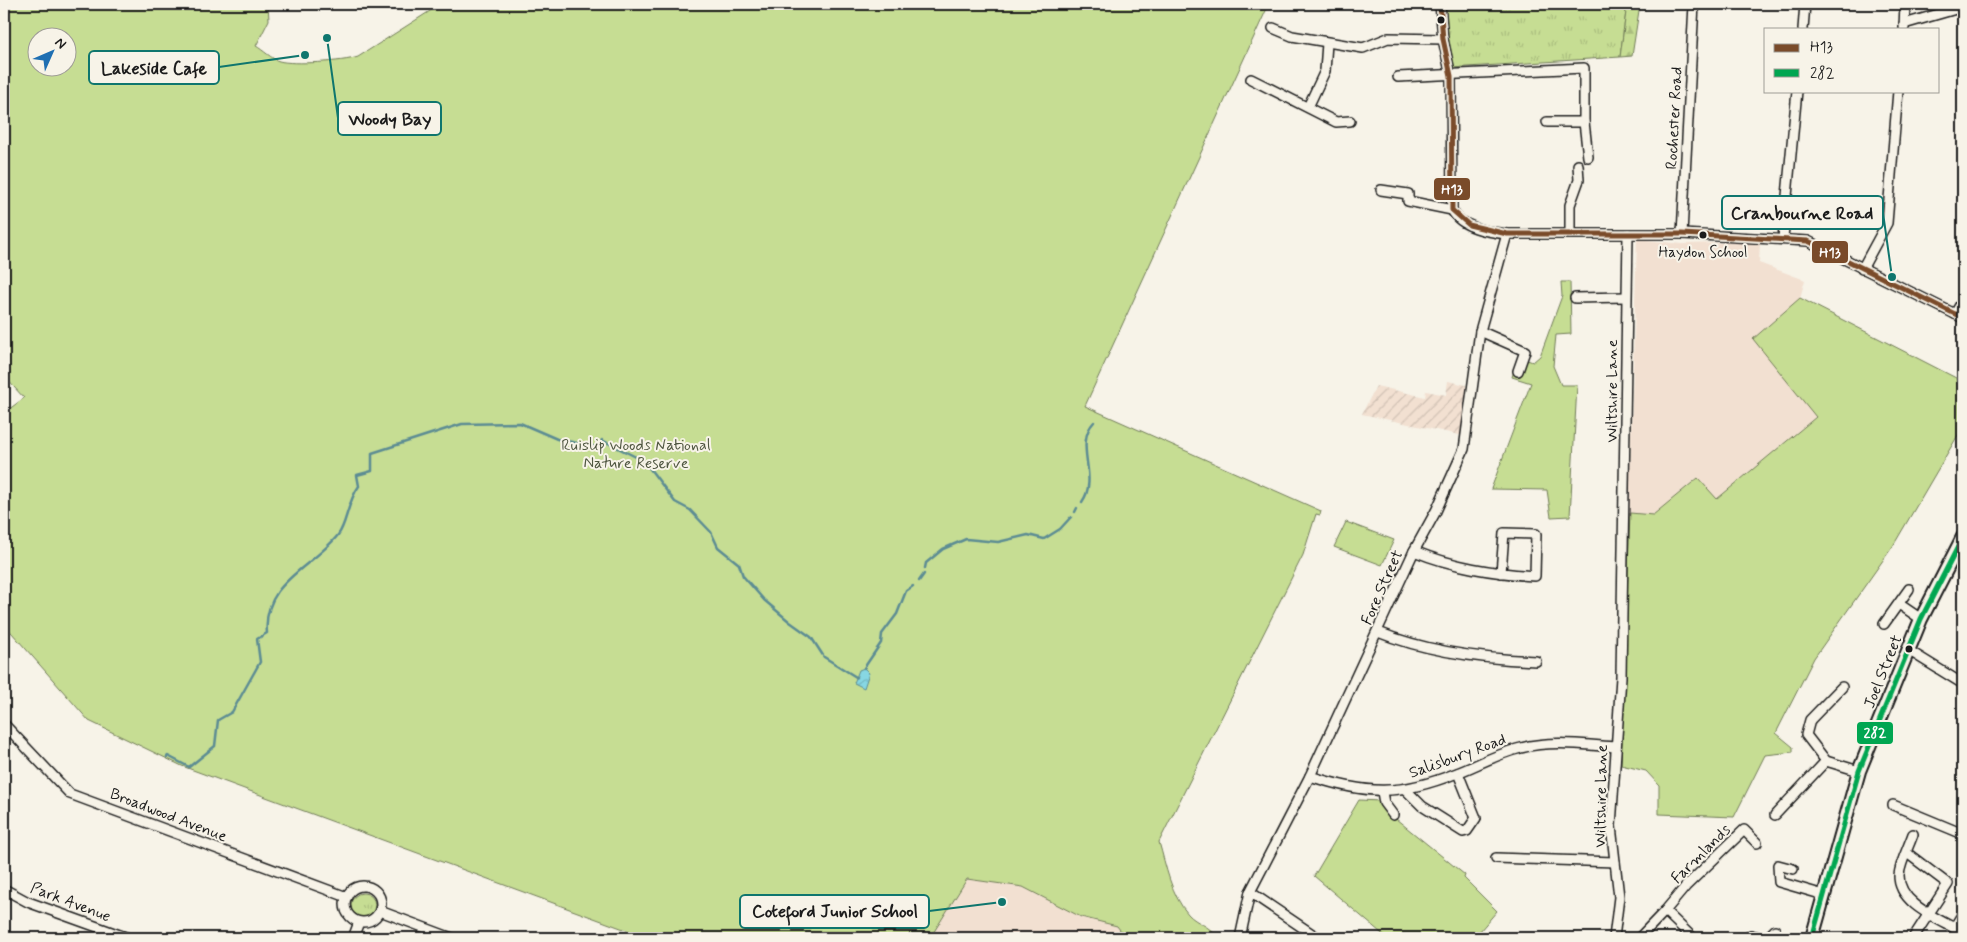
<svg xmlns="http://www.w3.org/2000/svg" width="1967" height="942" viewBox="0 0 1967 942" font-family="Mynerve,sans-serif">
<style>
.built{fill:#f2e0d1}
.industrial{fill:url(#industrial-furrows)}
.grass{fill:url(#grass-tufts);stroke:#717c58}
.forest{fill:url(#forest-firs);stroke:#717c58}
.green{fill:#c6dd93;stroke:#717c58;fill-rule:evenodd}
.water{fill:url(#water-waves);stroke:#5c8c93}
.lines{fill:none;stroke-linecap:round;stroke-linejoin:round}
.stream{stroke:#5c8c93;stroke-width:2.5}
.minor-casing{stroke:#1c1c1c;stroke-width:12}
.secondary-casing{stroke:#1c1c1c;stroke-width:16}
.minor{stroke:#f7f3e8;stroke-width:9}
.secondary{stroke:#f7f3e8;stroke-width:12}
.bus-1-casing{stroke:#f7f3e8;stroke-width:9}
.bus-2-casing{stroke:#f7f3e8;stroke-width:9}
.bus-1{stroke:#7a4b2a;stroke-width:5}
.bus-2{stroke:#00a651;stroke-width:5}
.bus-dot{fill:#1c1c1c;stroke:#f7f3e8;stroke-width:2}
.labels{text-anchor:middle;stroke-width:4;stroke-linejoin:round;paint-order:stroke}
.bus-label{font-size:15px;fill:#1c1c1c;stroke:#f7f3e8}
.street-label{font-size:16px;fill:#1c1c1c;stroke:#f7f3e8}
.park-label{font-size:16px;fill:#4f5640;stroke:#f7f3e8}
.leader{fill:none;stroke:#0f766e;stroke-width:2}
.callout-dot{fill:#0f766e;stroke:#f7f3e8;stroke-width:2}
.callout{fill:#f7f3e8;stroke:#0f766e;stroke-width:2}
.callout-label{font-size:18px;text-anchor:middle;font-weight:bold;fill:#1c1c1c}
.line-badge{stroke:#f7f3e8;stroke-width:2}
.badge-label{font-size:14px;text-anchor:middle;font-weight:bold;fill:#fff}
</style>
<defs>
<pattern id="industrial-furrows" width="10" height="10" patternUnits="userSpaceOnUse" patternTransform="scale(1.25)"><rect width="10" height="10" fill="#f2e0d1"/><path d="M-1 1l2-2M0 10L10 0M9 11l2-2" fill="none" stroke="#cfc0b3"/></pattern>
<pattern id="grass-tufts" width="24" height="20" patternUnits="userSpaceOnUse" patternTransform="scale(1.25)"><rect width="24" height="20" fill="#c6dd93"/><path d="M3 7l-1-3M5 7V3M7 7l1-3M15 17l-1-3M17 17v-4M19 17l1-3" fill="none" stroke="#aabd7e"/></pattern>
<pattern id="forest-firs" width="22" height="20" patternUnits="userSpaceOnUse" patternTransform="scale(1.25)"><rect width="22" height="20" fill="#c6dd93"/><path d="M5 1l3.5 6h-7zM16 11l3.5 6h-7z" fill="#aabd7e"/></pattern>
<pattern id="water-waves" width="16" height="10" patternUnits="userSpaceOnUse" patternTransform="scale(1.25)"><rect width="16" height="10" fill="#87d7e3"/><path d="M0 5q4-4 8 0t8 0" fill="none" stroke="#74b8c2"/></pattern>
</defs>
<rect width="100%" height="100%" fill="#f7f3e8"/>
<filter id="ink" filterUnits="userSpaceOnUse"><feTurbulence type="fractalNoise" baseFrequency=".02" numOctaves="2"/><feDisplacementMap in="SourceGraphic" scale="10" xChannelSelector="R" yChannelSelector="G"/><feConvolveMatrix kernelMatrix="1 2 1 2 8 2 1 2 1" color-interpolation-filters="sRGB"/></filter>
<g filter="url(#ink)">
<g class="built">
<polygon points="1637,239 1682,244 1760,242 1759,263 1805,280 1800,298 1958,379 1961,430 1893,546 1814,658 1734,817 1659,814 1659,785 1646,771 1621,765"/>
<polygon points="967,879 1023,887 1081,917 1117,926 1126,938 930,938"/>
</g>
<polygon class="industrial" points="1448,381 1466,385 1467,422 1464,436 1362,414 1376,386 1425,397 1426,391 1446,395"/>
<g class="grass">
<polygon points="1443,4 1627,4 1620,57 1452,68 1443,34"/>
<circle cx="363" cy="905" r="12"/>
</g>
<polygon class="forest" points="1627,4 1640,4 1632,56 1620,57"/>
<g class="green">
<path d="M4 4H268L269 20 256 46C263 50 272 59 279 61 293 65 344 62 358 57L441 4H1269L1085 406 1321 511 1320 515 1316 514 1303 555 1159 842C1166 866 1171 895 1188 914 1197 924 1208 924 1218 938H1126L1117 926 1081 917 1023 887 967 879 930 938H648L182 766 89 721 4 624V413L24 398 4 376ZM38 38H68V68H38Z"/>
<polygon points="1561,282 1570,282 1571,334 1556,335 1553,366 1561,385 1577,385 1570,516 1551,517 1547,490 1491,489 1531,383 1512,377 1518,357 1533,362 1540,356 1562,296"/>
<polygon points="1800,298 1958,379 1961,430 1893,546 1814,658 1776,733 1793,747 1793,752 1765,755 1734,817 1659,814 1659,785 1646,771 1621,765 1630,513 1653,515 1698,478 1717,499 1816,417 1753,339"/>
<polygon points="1346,522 1394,540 1382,565 1334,547"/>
<polygon points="1359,800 1380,801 1385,810 1465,875 1464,878 1497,911 1474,938 1387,938 1314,876"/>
</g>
<polygon class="water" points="864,668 869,673 864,688 854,683 859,670"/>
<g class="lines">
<g class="stream">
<path d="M1082 502C1100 477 1073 444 1094 422"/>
<polyline points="1075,512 1077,508"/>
<polyline points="925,568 926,563 943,549 966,539 998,542 1028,535 1044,539 1060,529 1071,517"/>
<polyline points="919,581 924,574"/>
<polyline points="864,668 881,643 882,634 897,614 906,591 913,586"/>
<path d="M167 757 168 756 189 767 215 746 218 720 232 712 260 662 257 639 267 633C262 582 312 568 338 535 347 524 347 502 359 486L357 475 372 471V453L462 424 520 423 557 439 597 447 602 440 644 461 675 502 690 510 711 532 718 547 739 564 743 576 764 600 790 622 811 637 824 657 856 677"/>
<polyline points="109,938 110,937"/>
</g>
<defs>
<g id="minor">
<path d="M1440 4 1443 39 1451 76 1452 210C1461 228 1489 232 1507 234H1682L1808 241 1963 318"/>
<polyline points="1904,24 1963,7"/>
<polyline points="1273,28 1292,36 1363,48 1388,38 1443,39"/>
<polyline points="1904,28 1905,4"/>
<polyline points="1803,29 1805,4"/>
<polyline points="1398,77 1584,68 1584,122 1588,157"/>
<polyline points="1251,79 1336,122 1350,121"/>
<polyline points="1308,107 1325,71 1327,43"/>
<polyline points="1547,122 1584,122"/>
<polyline points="1381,190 1408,194 1408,201 1452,210"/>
<polyline points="1570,234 1570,205 1579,180 1578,165"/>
<polyline points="1682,234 1694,4"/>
<polyline points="1783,238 1797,91"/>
<polyline points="1862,269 1887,223 1898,91"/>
<polyline points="1575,298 1626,297"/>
<polyline points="1955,314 1963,300"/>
<polyline points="1480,331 1525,351 1518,371"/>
<path d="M1414 551C1453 567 1492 573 1535 576L1536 534 1504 533 1501 573"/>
<polyline points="1899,604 1921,619"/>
<polyline points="1884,624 1909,589"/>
<path d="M1378 632C1427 652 1483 659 1536 661"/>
<polyline points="1908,650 1963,684"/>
<polyline points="1842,687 1810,720 1806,735 1826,761 1859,771"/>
<polyline points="4,724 70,794 347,897"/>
<path d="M1310 776C1367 795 1400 796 1457 773 1478 765 1499 753 1521 748 1551 740 1585 745 1616 747"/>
<polyline points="1405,789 1422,806 1463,832 1467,831 1476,818 1458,773"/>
<polyline points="1382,792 1384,803 1393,815"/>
<polyline points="1893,805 1963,834"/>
<polyline points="1775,815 1826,761"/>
<path d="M1913 834C1909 846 1900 863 1899 875 1898 905 1942 920 1963 933"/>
<polyline points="1907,853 1948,884 1913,938"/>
<polyline points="1496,858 1615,862"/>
<polyline points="1793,869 1778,865 1779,882 1824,895"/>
<circle cx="363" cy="904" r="18"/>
<polyline points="4,889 28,902 128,938"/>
<polyline points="1250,892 1318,938"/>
<polyline points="380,911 452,938"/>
<polyline points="1665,911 1693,938"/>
<polyline points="1954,928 1963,913"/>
<polyline points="353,938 359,922"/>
<polyline points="1240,938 1250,892 1310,776 1414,551 1436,511 1464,449 1480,331 1507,234"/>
<polyline points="1614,938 1619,897 1611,826 1621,677 1628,234"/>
<polyline points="1639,938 1665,911 1686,886 1744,830 1757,843"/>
<polyline points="1747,938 1751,935 1763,938"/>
<polyline points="1767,938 1775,930"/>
</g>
<polyline id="secondary" points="1812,938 1859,771 1921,619 1963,537"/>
</defs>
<use href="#minor" class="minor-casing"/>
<use href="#secondary" class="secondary-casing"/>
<use href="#minor" class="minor"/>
<use href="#secondary" class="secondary"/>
<defs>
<polyline id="bus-1" points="1440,4 1443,39 1451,76 1452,210 1469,225 1507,234 1682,234 1808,241 1963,318"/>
<polyline id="bus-2" points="1812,938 1859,771 1921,619 1963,537"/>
</defs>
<use href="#bus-1" class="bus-1-casing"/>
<use href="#bus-2" class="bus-2-casing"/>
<use href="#bus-1" class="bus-1"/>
<use href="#bus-2" class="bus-2"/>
</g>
</g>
<g class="bus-dot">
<circle cx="1441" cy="20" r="4.5"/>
<circle cx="1703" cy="235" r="4.5"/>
<circle cx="1909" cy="649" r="4.5"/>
</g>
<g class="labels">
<g class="bus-label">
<text x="1703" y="257">Haydon School</text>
</g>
<g class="street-label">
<text transform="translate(1673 118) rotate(-87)" y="6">Rochester Road</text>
<text transform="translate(1611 391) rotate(-90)" y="6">Wiltshire Lane</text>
<text transform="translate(1381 587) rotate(-66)" y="6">Fore Street</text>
<text transform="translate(1882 671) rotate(-68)" y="6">Joel Street</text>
<text transform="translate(1457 755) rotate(-20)" y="6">Salisbury Road</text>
<text transform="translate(1600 796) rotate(-89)" y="6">Wiltshire Lane</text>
<text transform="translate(169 814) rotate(21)" y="6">Broadwood Avenue</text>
<text transform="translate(1700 853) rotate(-45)" y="6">Farmlands</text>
<text transform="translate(71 901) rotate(21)" y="6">Park Avenue</text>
</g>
<g class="park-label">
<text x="636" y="450">Ruislip Woods National<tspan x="636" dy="18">Nature Reserve</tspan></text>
</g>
</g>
<path class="leader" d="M305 55L219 67M327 38L338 118M1892 277L1883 213M1002 902L929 911"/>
<g class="callout-dot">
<circle cx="305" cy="55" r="5"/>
<circle cx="327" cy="38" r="5"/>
<circle cx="1892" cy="277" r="5"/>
<circle cx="1002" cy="902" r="5"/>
</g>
<g class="callout">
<rect x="89" y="51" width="130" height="33" rx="5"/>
<rect x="338" y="102" width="103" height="33" rx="5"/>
<rect x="1722" y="196" width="161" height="33" rx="5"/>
<rect x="740" y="895" width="189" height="33" rx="5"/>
</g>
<g class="callout-label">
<text x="154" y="74">Lakeside Cafe</text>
<text x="390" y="125">Woody Bay</text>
<text x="1802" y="219">Cranbourne Road</text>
<text x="835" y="917">Coteford Junior School</text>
</g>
<g class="line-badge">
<rect x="1433" y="177" width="38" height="24" rx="5" fill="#7a4b2a"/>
<rect x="1811" y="240" width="38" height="24" rx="5" fill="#7a4b2a"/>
<rect x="1856" y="721" width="38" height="24" rx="5" fill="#00a651"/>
</g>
<g class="badge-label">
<text x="1452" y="194">H13</text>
<text x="1830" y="257">H13</text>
<text x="1875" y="737">282</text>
</g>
<rect width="1967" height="942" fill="none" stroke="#f7f3e8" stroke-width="20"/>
<rect x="10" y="10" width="1947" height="922" fill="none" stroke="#1c1c1c" stroke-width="2" filter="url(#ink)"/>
<rect x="1764" y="28" width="175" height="65" fill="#f7f3e8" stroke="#9f9d96"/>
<rect x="1774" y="44" width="25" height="8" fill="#7a4b2a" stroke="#9f9d96"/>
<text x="1810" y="52" font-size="15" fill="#1c1c1c">H13</text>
<rect x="1774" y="69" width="25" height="8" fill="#00a651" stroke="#9f9d96"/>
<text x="1810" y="78" font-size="15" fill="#1c1c1c">282</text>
<g transform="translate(52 52) rotate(45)"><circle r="24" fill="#f7f3e8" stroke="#9f9d96"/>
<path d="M0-4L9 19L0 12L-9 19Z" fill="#1f6fb2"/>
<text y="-8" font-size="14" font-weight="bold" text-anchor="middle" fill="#1c1c1c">N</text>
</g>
</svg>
